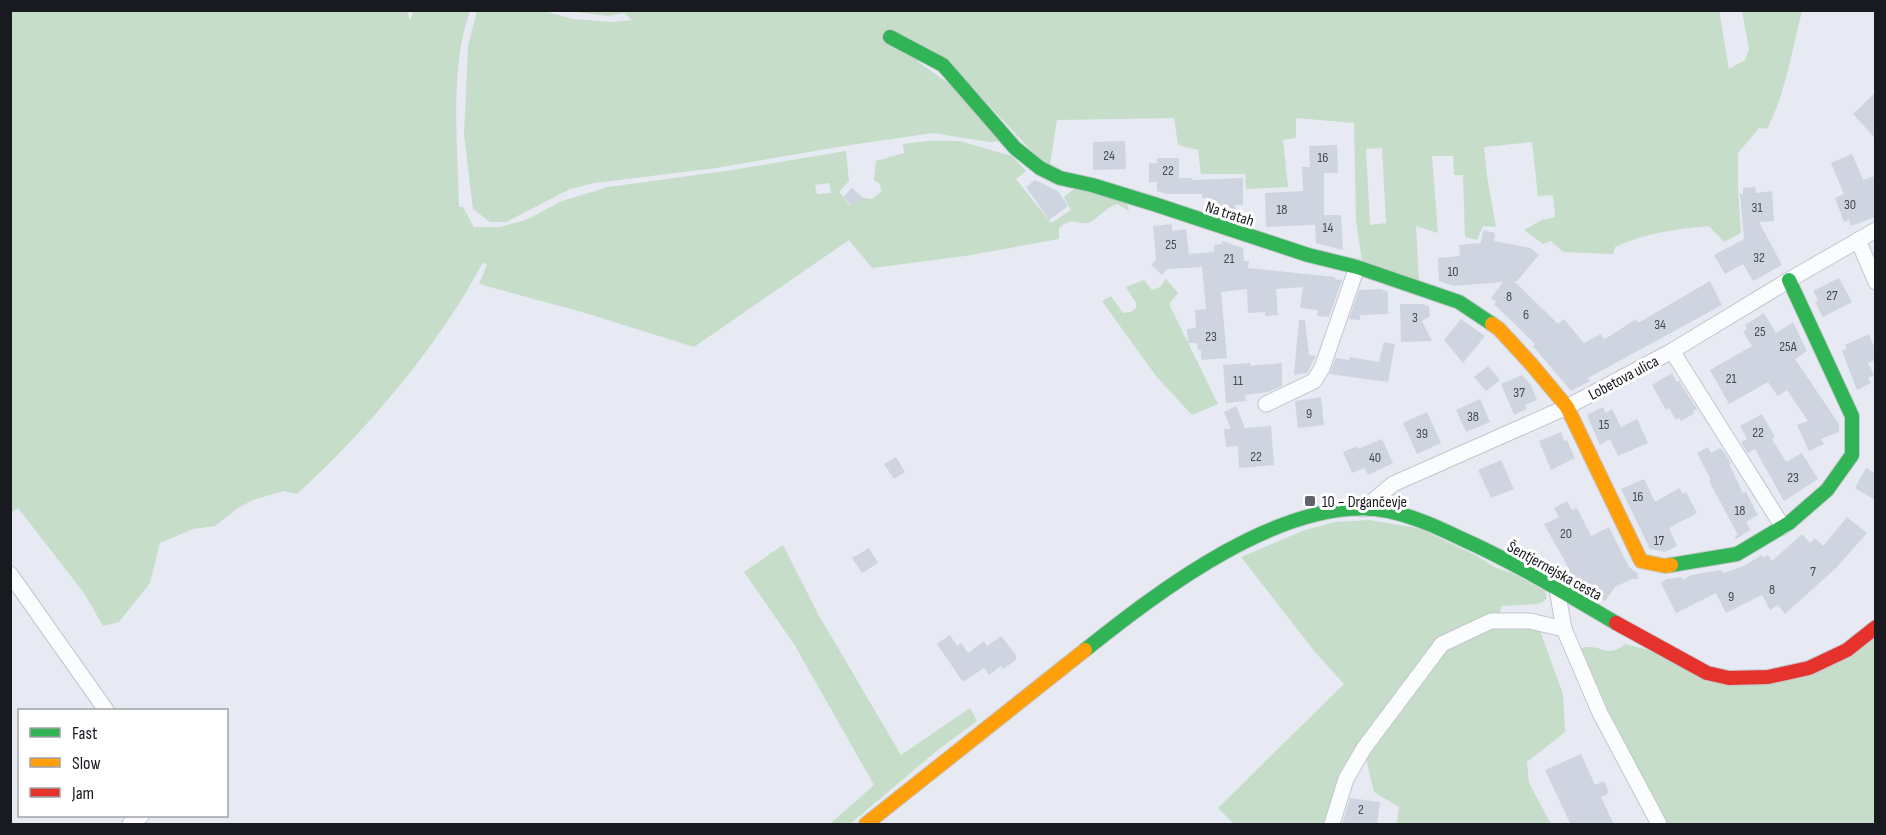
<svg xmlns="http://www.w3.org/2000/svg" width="1886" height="835" viewBox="0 0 1886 835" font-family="'Sofia Sans Condensed',sans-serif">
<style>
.green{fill:#c6ddc9;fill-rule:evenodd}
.building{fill:#cfd4e1}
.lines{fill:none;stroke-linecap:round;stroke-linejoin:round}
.street-casing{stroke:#c3c6cc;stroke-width:17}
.fast-casing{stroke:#c3c6cc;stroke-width:16}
.slow-casing{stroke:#c3c6cc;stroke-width:16}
.jam-casing{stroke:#c3c6cc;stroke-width:16}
.street{stroke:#fbfcfd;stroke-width:15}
.fast{stroke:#30b455;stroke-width:14}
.slow{stroke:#ff9f0a;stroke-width:14}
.jam{stroke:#e5322d;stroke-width:14}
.poi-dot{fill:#61636a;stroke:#fff;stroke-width:2}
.labels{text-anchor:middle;stroke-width:6;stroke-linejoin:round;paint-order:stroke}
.number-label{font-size:14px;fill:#484a52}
.street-label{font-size:16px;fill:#191a20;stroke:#fff}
.poi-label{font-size:16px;fill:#191a20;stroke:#fff;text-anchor:start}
</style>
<rect width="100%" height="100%" fill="#e7eaf2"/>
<g class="green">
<path d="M409 10 408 14 410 20 414 11H470C449 68 458 146 459 207H463L474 227H500L526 220 562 201 608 187 733 170 846 151 849 181 839 192 850 205 858 197 872 199 881 192 880 184 874 180 876 161 904 153 903 144 927 141H959L1012 156 1026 171 1016 179 1051 223 1071 210 1064 197 1078 186 1126 201 1129 211 1117 204C1107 207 1100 216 1092 221 1081 228 1073 214 1059 228V239L965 256 872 268 849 240 694 347 582 312 479 284 487 265 483 262C439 346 366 431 297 494L283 491 253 500 238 508 215 526 193 529 160 543 150 583 119 622 103 626 84 593 18 508 11 513V11ZM829 183 831 193 817 194 815 185Z"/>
<path d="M1719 10 1729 69 1745 60 1749 49 1742 11H1802C1792 50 1786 92 1767 129L1759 128 1738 153V188L1741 233 1724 242 1709 226C1676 229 1645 233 1615 247L1613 254 1563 252 1551 241 1543 244 1524 230 1542 220 1555 217 1553 195 1538 196 1532 142 1484 147 1487 176 1496 227 1483 226 1477 240 1465 237 1463 175H1454L1453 156H1432L1438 233 1416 226 1419 280 1362 261 1356 220 1354 123 1296 118V138L1283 140 1288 187 1246 189 1245 174H1201L1198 150 1178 145 1174 118 1057 120 1050 165 1039 159 946 59 917 61 961 92 1001 141 990 142 933 133 850 145 716 168 594 183 570 189 506 222H490L473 209 464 135 468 46 477 11H544L573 19 612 22 632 20 624 13 608 16 568 11ZM1382 148 1386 223 1370 225 1366 149Z"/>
<polygon points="1166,279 1178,293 1169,304 1218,404 1192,415 1156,376 1102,301 1111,296 1123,313 1131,312 1136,308 1136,303 1126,287 1144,280 1152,290 1160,287"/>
<polygon points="1369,520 1418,528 1477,556 1494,567 1512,573 1545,591 1547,599 1538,604 1501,606 1499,622 1538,625 1563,694 1565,732 1527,762 1529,783 1551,824 1397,824 1399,807 1374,792 1362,742 1340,772 1325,824 1232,824 1233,823 1218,808 1344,684 1315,652 1241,557 1305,530 1335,522"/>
<polygon points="783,545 818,614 901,755 970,708 977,721 939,749 850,824 830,824 874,785 794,644 744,572"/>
<path d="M1875 639V824H1663L1600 700 1581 648C1599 642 1607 660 1625 644L1645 649 1735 686Z"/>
</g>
<g class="building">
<polygon points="1875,93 1875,138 1853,114"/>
<polygon points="1125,141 1126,169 1093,170 1093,142"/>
<polygon points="1337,145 1338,173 1324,173 1324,215 1341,215 1343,250 1316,243 1315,225 1266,227 1265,193 1303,191 1302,167 1310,167 1309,146"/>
<polygon points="1852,154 1863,180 1875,176 1875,217 1851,226 1849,220 1844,222 1835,198 1844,194 1831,163"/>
<polygon points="1157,158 1179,158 1179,178 1192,178 1192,180 1243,178 1243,205 1235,205 1236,217 1212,209 1211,198 1202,198 1202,194 1167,194 1157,191 1157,182 1149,182 1149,163 1157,163"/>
<polygon points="1035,180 1058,191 1068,206 1049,220 1026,187"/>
<polygon points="1755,187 1756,193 1772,191 1774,221 1759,222 1782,265 1753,281 1743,264 1725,274 1714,255 1744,239 1740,194 1743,194 1743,188"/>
<polygon points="852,188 862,197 853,206 843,197"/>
<polygon points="1172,224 1172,231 1186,229 1189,254 1214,252 1214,245 1222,244 1222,241 1243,248 1244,261 1249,261 1248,268 1335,277 1335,279 1342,280 1329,317 1317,316 1318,310 1300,308 1303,287 1276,289 1278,315 1265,316 1265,312 1248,313 1247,289 1221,292 1227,358 1201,360 1201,350 1198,350 1197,343 1188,343 1187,329 1196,328 1195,310 1206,309 1202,267 1167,269 1162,275 1151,265 1156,260 1153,226"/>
<polygon points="1483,230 1495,233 1494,241 1531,248 1539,255 1517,281 1514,281 1558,324 1564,319 1584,343 1601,334 1604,339 1610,336 1636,319 1638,323 1710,281 1722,305 1588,378 1590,381 1571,391 1533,346 1535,344 1494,304 1496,302 1491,298 1503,282 1453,286 1439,281 1438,258 1460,256 1459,245 1481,243"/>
<polygon points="1839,278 1852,302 1823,317 1815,302 1818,300 1813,291"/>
<polygon points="1381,289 1388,292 1388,314 1360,315 1360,320 1349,319 1359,290"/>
<polygon points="1400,304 1422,304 1429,306 1430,316 1422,321 1432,341 1401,342"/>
<polygon points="1764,313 1776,333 1793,322 1807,351 1795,359 1839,424 1839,432 1821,439 1824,444 1809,451 1797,425 1808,421 1787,390 1778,396 1768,382 1729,404 1710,370 1752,346 1743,332 1747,329 1745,325"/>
<polygon points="1461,319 1485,336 1463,363 1444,340"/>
<polygon points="1299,320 1305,320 1309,355 1316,356 1307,373 1294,375"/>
<polygon points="1869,334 1875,349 1875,360 1868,363 1874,375 1868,378 1871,383 1857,390 1842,351 1847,348 1845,345"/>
<polygon points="1384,342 1395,344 1388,382 1329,374 1336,358 1349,360 1350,357 1379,362"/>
<polygon points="1250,363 1250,366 1282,363 1282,386 1268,392 1245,395 1246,401 1226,403 1223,365"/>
<polygon points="1488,366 1500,380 1486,391 1474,377"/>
<polygon points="1672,373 1677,382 1679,381 1697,409 1693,411 1695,413 1681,421 1679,418 1676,420 1669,408 1666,410 1652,385"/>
<polygon points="1522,375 1531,385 1537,400 1525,405 1527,409 1514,415 1501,384"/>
<polygon points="1321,397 1324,425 1298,428 1295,401"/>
<polygon points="1480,399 1490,422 1466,432 1456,410"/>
<polygon points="1236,406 1245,428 1271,426 1274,465 1239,468 1238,446 1226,447 1224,429 1231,429 1224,412"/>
<polygon points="1603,407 1606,413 1612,409 1621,427 1637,419 1648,443 1618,456 1610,439 1600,445 1587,415"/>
<polygon points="1427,412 1441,443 1417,454 1403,423"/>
<polygon points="1762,414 1775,437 1772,439 1786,462 1802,453 1818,479 1784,501 1755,449 1748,453 1741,442 1747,439 1740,426"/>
<polygon points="1561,432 1564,441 1567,440 1575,458 1551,470 1539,441"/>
<polygon points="1382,439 1393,463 1368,475 1364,468 1352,473 1343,452 1357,446 1358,449"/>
<polygon points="1708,447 1711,453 1720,448 1724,452 1731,463 1729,464 1743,493 1746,492 1758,515 1746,522 1750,530 1736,539 1735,536 1738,535 1709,481 1711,480 1697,453"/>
<polygon points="896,457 905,472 894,479 884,464"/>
<polygon points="1501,460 1514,489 1491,498 1478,470"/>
<polygon points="1866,468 1875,473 1875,500 1855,488"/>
<polygon points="1644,479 1655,502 1679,488 1683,494 1686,492 1697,513 1669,528 1677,546 1665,552 1650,549 1621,489"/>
<polygon points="1567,501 1572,510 1577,508 1591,536 1609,527 1629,567 1638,574 1638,579 1632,579 1615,587 1605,601 1590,591 1592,589 1565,572 1568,567 1544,524 1559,517 1554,508"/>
<polygon points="1847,517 1867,533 1836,568 1785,614 1778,605 1770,610 1762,595 1726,613 1716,593 1676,613 1661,583 1667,579 1682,577 1683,580 1691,575 1721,570 1723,573 1744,566 1762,555 1763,558 1768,555 1772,561 1802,534 1810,543 1815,538 1823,546"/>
<polygon points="869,548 878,563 862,573 852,558"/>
<polygon points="950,635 957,646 961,643 968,653 984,641 987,646 1001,636 1016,655 1016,660 1003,669 1001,666 989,675 984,668 963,682 937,644"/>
<polygon points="1581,754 1595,785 1604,781 1609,793 1601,797 1614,825 1571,825 1545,770"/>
<polygon points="1350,798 1380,802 1377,825 1342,825"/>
</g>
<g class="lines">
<defs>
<g id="street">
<polyline points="1858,240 1876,282"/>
<polyline points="1672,351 1783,527"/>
<polyline points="1266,404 1314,381 1322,368 1357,267"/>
<polyline points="1364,509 1393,484 1567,407 1672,351 1789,280 1876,230"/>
<polyline points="10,574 106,710"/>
<polyline points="1557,589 1564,629 1600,713 1659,824"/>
<polyline points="130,824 141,816"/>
<polyline points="1332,824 1346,779 1364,748 1442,644 1491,621 1530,621 1564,629"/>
</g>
<g id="fast">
<polyline points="890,37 943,65 1015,148 1040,168 1060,178 1092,185 1157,205 1308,255 1357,267 1459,302 1492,324"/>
<polyline points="1671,565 1737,554 1789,523 1827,490 1852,455 1852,416 1789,280"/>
<path d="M1085 650C1159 591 1287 492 1388 511 1413 516 1437 527 1460 538 1514 562 1565 593 1616 623"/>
</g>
<g id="slow">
<polyline points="1492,324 1499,329 1532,365 1567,407 1641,561 1665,566 1671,565"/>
<polyline points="866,824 1085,650"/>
</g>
<polyline id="jam" points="1616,623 1707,673 1729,678 1768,677 1809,668 1847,650 1876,627"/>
</defs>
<use href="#street" class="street-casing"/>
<use href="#fast" class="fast-casing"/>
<use href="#slow" class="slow-casing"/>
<use href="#jam" class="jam-casing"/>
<use href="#street" class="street"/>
<use href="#fast" class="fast"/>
<use href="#slow" class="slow"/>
<use href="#jam" class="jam"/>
</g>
<rect class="poi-dot" x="1304" y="495" width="12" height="12" rx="3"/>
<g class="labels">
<g class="number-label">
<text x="1109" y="160">24</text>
<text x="1323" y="162">16</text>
<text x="1168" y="175">22</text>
<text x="1850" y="209">30</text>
<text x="1757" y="212">31</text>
<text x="1282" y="214">18</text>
<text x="1328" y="232">14</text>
<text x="1171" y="249">25</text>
<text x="1759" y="262">32</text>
<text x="1229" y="263">21</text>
<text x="1453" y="276">10</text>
<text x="1832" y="300">27</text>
<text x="1509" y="301">8</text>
<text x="1526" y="319">6</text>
<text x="1415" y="322">3</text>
<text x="1660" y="329">34</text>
<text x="1760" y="336">25</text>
<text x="1211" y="341">23</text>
<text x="1788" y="351">25A</text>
<text x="1731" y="383">21</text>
<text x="1238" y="385">11</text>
<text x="1519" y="397">37</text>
<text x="1309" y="418">9</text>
<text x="1473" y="421">38</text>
<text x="1604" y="429">15</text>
<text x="1758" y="437">22</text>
<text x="1422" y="438">39</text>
<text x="1256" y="461">22</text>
<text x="1375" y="462">40</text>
<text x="1793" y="482">23</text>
<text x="1638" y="501">16</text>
<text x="1740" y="515">18</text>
<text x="1566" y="538">20</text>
<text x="1659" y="545">17</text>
<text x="1813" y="576">7</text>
<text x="1772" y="594">8</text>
<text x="1731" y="601">9</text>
<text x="1361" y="814">2</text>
</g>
<g class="street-label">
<text transform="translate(1230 213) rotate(18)" y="6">Na tratah</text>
<text transform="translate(1623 377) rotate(-28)" y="6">Lobetova ulica</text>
<text transform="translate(1555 570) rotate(29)" y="6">Šentjernejska cesta</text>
</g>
<g class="poi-label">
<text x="1322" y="507">10 ~ Drgančevje</text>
</g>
</g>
<rect width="1886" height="835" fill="none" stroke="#191a20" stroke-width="24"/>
<rect x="18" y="709" width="210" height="108" fill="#ffffff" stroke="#a3a3a6" stroke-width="1.5"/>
<rect x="30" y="728" width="30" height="9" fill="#30b455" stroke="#a3a3a6" stroke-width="1.5"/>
<text x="72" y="739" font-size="18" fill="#191a20">Fast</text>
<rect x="30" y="758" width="30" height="9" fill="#ff9f0a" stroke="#a3a3a6" stroke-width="1.5"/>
<text x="72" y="769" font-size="18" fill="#191a20">Slow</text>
<rect x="30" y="788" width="30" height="9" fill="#e5322d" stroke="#a3a3a6" stroke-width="1.5"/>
<text x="72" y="799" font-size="18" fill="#191a20">Jam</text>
</svg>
